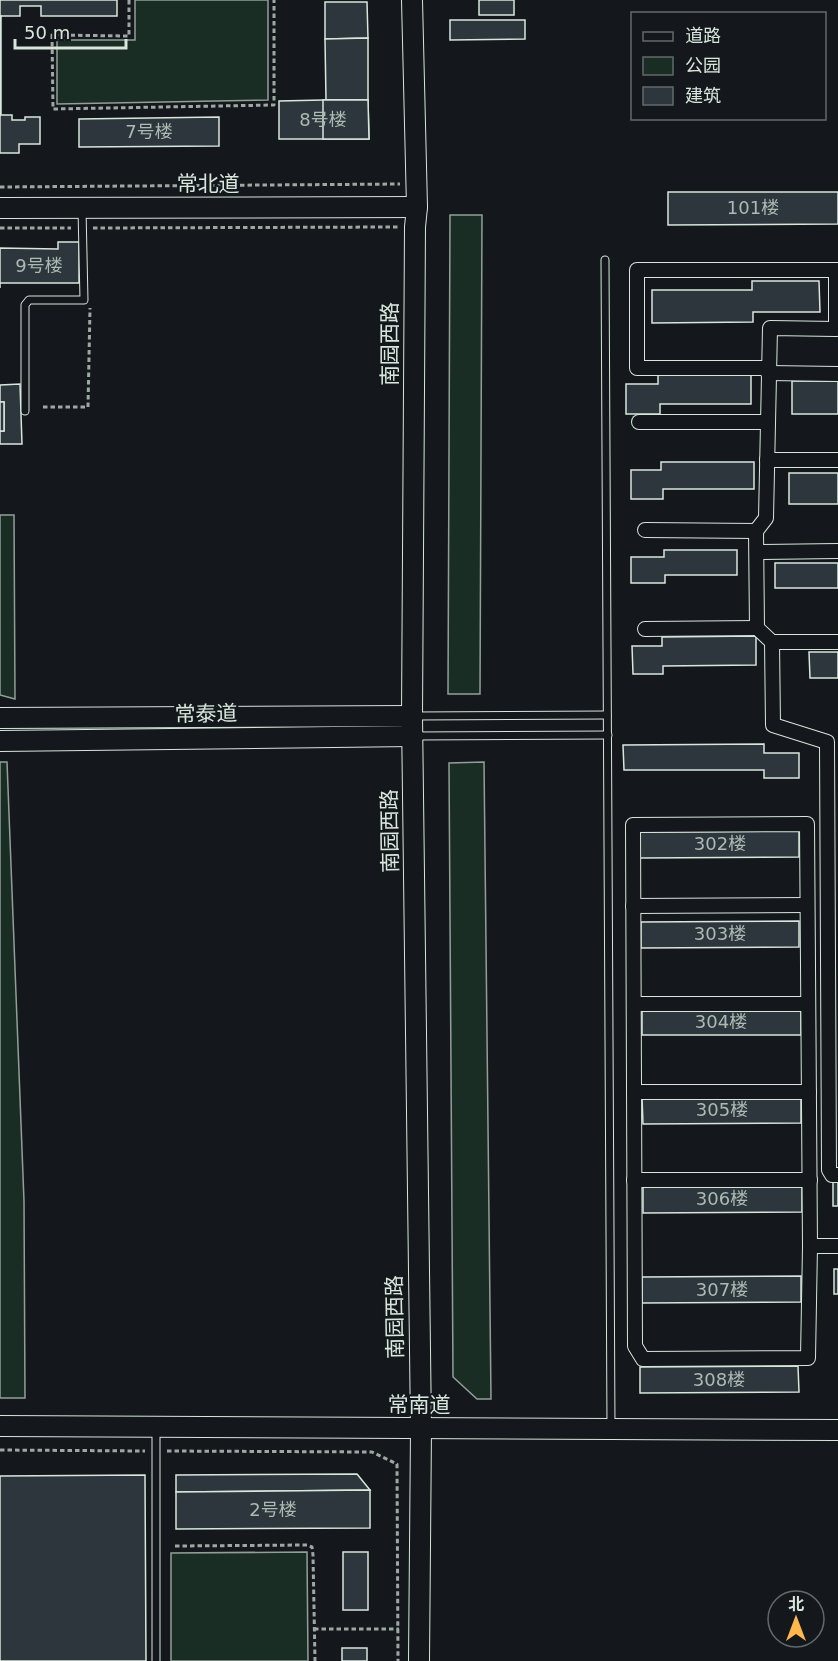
<svg xmlns="http://www.w3.org/2000/svg" width="838" height="1661" viewBox="0 0 838 1661" font-family="'DejaVu Sans','Noto Sans SC',sans-serif">
<style>
.green{fill:#1a2d24;stroke:#939e99;stroke-width:1.5}
.building{fill:#2c363c;stroke:#d8e6dc;stroke-width:1.5}
.lines{fill:none;stroke-linecap:round;stroke-linejoin:round}
.lane-casing{stroke:#d8e6dc;stroke-width:9}
.street-casing{stroke:#d8e6dc;stroke-width:16}
.secondary-casing{stroke:#d8e6dc;stroke-width:22}
.path{stroke:#9da8a2;stroke-width:3;stroke-dasharray:4.5 3;stroke-linecap:butt}
.lane{stroke:#14181c;stroke-width:7}
.street{stroke:#14181c;stroke-width:14}
.secondary{stroke:#14181c;stroke-width:20}
.labels{text-anchor:middle;stroke-width:4.5;stroke-linejoin:round;paint-order:stroke}
.number-label{font-size:18px;fill:#adbab4}
.street-label{font-size:21px;fill:#d8e6dc;stroke:#14181c}
</style>
<rect width="100%" height="100%" fill="#14181c"/>
<g class="green">
<polygon points="135,0 268,0 268,100 57,104 57,40 135,40"/>
<polygon points="450,215 482,215 480,694 448,694"/>
<polygon points="0,515 14,515 15,699 0,695"/>
<polygon points="0,762 7,762 24,1201 25,1398 0,1398"/>
<polygon points="484,762 491,1399 477,1399 453,1377 449,763"/>
<polygon points="307,1552 308,1661 171,1661 171,1553"/>
</g>
<g class="building">
<polygon points="0,0 117,0 117,16 41,16 41,6 20,6 20,16 0,16"/>
<rect x="479" y="0" width="35" height="15"/>
<polygon points="325,2 367,2 368,38 325,39"/>
<rect x="0" y="16" width="1" height="99"/>
<polygon points="450,20 525,20 525,39 450,40"/>
<polygon points="368,38 368,100 326,100 325,39"/>
<polygon points="323,100 368,100 369,139 279,139 279,101"/>
<polygon points="323,100 368,100 369,139 323,139"/>
<polygon points="0,115 12,115 12,120 25,120 25,117 40,117 40,144 19,144 19,153 0,153"/>
<polygon points="219,117 219,146 79,147 79,119"/>
<polygon points="668,192 838,192 838,224 668,225"/>
<polygon points="58,242 79,242 79,283 0,283 0,288 0,248 58,249"/>
<polygon points="752,281 819,281 820,312 753,312 753,322 652,323 652,290 752,290"/>
<polygon points="658,375 751,375 751,404 660,404 660,414 626,414 626,384 658,384"/>
<rect x="792" y="381" width="46" height="33"/>
<polygon points="20,384 22,444 0,444 0,431 4,431 4,402 0,402 0,385"/>
<rect x="0" y="402" width="4" height="29"/>
<polygon points="661,462 754,462 754,489 663,489 663,499 631,499 631,470 661,470"/>
<rect x="789" y="473" width="49" height="31"/>
<polygon points="664,550 737,550 737,575 665,575 665,583 631,583 631,557 664,557"/>
<rect x="775" y="563" width="63" height="25"/>
<polygon points="756,636 756,665 663,666 663,674 633,674 632,646 662,646 662,637"/>
<polygon points="809,652 838,652 838,678 810,678"/>
<polygon points="764,744 764,753 799,753 799,778 764,778 764,770 624,770 623,745"/>
<polygon points="799,831 799,857 640,858 640,832"/>
<polygon points="799,921 799,947 641,948 641,922"/>
<rect x="642" y="1009" width="159" height="26"/>
<polygon points="642,1097 801,1097 801,1123 643,1124"/>
<rect x="833" y="1181" width="5" height="25"/>
<polygon points="802,1186 802,1212 643,1213 643,1187"/>
<rect x="834" y="1269" width="4" height="25"/>
<polygon points="801,1276 801,1302 642,1303 642,1277"/>
<polygon points="798,1366 799,1392 640,1393 640,1367"/>
<polygon points="357,1474 370,1490 176,1492 176,1475"/>
<polygon points="145,1475 146,1661 0,1661 0,1476"/>
<polygon points="370,1490 370,1528 176,1529 176,1492"/>
<rect x="343" y="1552" width="25" height="58"/>
<rect x="342" y="1648" width="25" height="13"/>
</g>
<g class="lines">
<defs>
<g id="lane">
<polyline points="605,260 611,1427"/>
<polyline points="25,411 25,305 29,300 84,300 82,209"/>
<polyline points="415,716 607,715"/>
<polyline points="415,736 608,735"/>
<polyline points="156,1430 156,1661"/>
</g>
<g id="street">
<polyline points="768,368 637,368 637,270 838,270"/>
<polyline points="768,373 838,374"/>
<polyline points="639,422 768,422"/>
<polyline points="767,460 838,460"/>
<polyline points="645,530 756,531 766,518 770,328 836,329 836,270"/>
<polyline points="756,531 757,628 772,642 773,725 827,742 829,1170 832,1175 838,1175"/>
<polyline points="757,552 838,551"/>
<polyline points="645,629 757,628"/>
<polyline points="772,642 838,642"/>
<polygon points="807,824 810,1246 808,1358 643,1359 635,1346 633,825"/>
<polyline points="633,906 807,905"/>
<polyline points="634,1004 808,1004"/>
<polyline points="634,1092 809,1092"/>
<polyline points="634,1180 810,1180"/>
<polyline points="810,1246 838,1246"/>
</g>
<g id="secondary">
<polyline points="412,0 417,207 415,227 412,716 421,1429 419,1661"/>
<polyline points="0,208 417,207"/>
<polyline points="0,718 412,716"/>
<polyline points="0,741 413,736"/>
<polyline points="0,1426 838,1430"/>
</g>
</defs>
<use href="#lane" class="lane-casing"/>
<use href="#street" class="street-casing"/>
<use href="#secondary" class="secondary-casing"/>
<g class="path">
<polyline points="129,0 129,36 52,35 53,109 274,105 274,0"/>
<polyline points="0,187 400,184"/>
<polyline points="0,228 71,228"/>
<polyline points="93,228 398,227"/>
<polyline points="43,407 88,407 90,308"/>
<polyline points="0,1450 145,1451"/>
<polyline points="167,1451 372,1452 397,1464 398,1661"/>
<polyline points="175,1546 307,1545 312,1547 313,1555 315,1661"/>
<polyline points="314,1629 399,1629"/>
</g>
<use href="#lane" class="lane"/>
<use href="#street" class="street"/>
<use href="#secondary" class="secondary"/>
</g>
<g class="labels">
<g class="number-label">
<text x="323" y="126">8号楼</text>
<text x="149" y="138">7号楼</text>
<text x="753" y="214">101楼</text>
<text x="39" y="272">9号楼</text>
<text x="720" y="850">302楼</text>
<text x="720" y="940">303楼</text>
<text x="721" y="1028">304楼</text>
<text x="722" y="1116">305楼</text>
<text x="722" y="1205">306楼</text>
<text x="722" y="1296">307楼</text>
<text x="719" y="1386">308楼</text>
<text x="273" y="1516">2号楼</text>
</g>
<g class="street-label">
<text x="208" y="191">常北道</text>
<text transform="translate(390 344) rotate(-90)" y="7">南园西路</text>
<text transform="translate(206 714) rotate(-1)" y="7">常泰道</text>
<text transform="translate(390 831) rotate(-91)" y="7">南园西路</text>
<text transform="translate(395 1317) rotate(-91)" y="7">南园西路</text>
<text x="419" y="1412">常南道</text>
</g>
</g>
<rect x="631" y="12" width="195" height="108" fill="#14181c" stroke="#626a69" stroke-width="1.5"/>
<rect x="643" y="32" width="30" height="9" fill="#14181c" stroke="#626a69" stroke-width="1.5"/>
<text x="685" y="42" font-size="18" fill="#d8e6dc">道路</text>
<rect x="643" y="57" width="30" height="18" fill="#1a2d24" stroke="#626a69" stroke-width="1.5"/>
<text x="685" y="72" font-size="18" fill="#d8e6dc">公园</text>
<rect x="643" y="87" width="30" height="18" fill="#2c363c" stroke="#626a69" stroke-width="1.5"/>
<text x="685" y="102" font-size="18" fill="#d8e6dc">建筑</text>
<g transform="translate(796 1619)"><circle r="28" fill="#14181c" stroke="#626a69" stroke-width="1.5"/>
<path d="M0-4.5L10 22L0 15L-10 22Z" fill="#ffb74d"/>
<text y="-9" font-size="16" font-weight="bold" text-anchor="middle" fill="#d8e6dc">北</text>
</g>
<path d="M15 39v9h111v-9" fill="none" stroke="#d8e6dc" stroke-width="3"/>
<text x="24" y="39" font-size="18" fill="#d8e6dc" stroke="#14181c" stroke-width="4.5" paint-order="stroke">50 m</text>
</svg>
